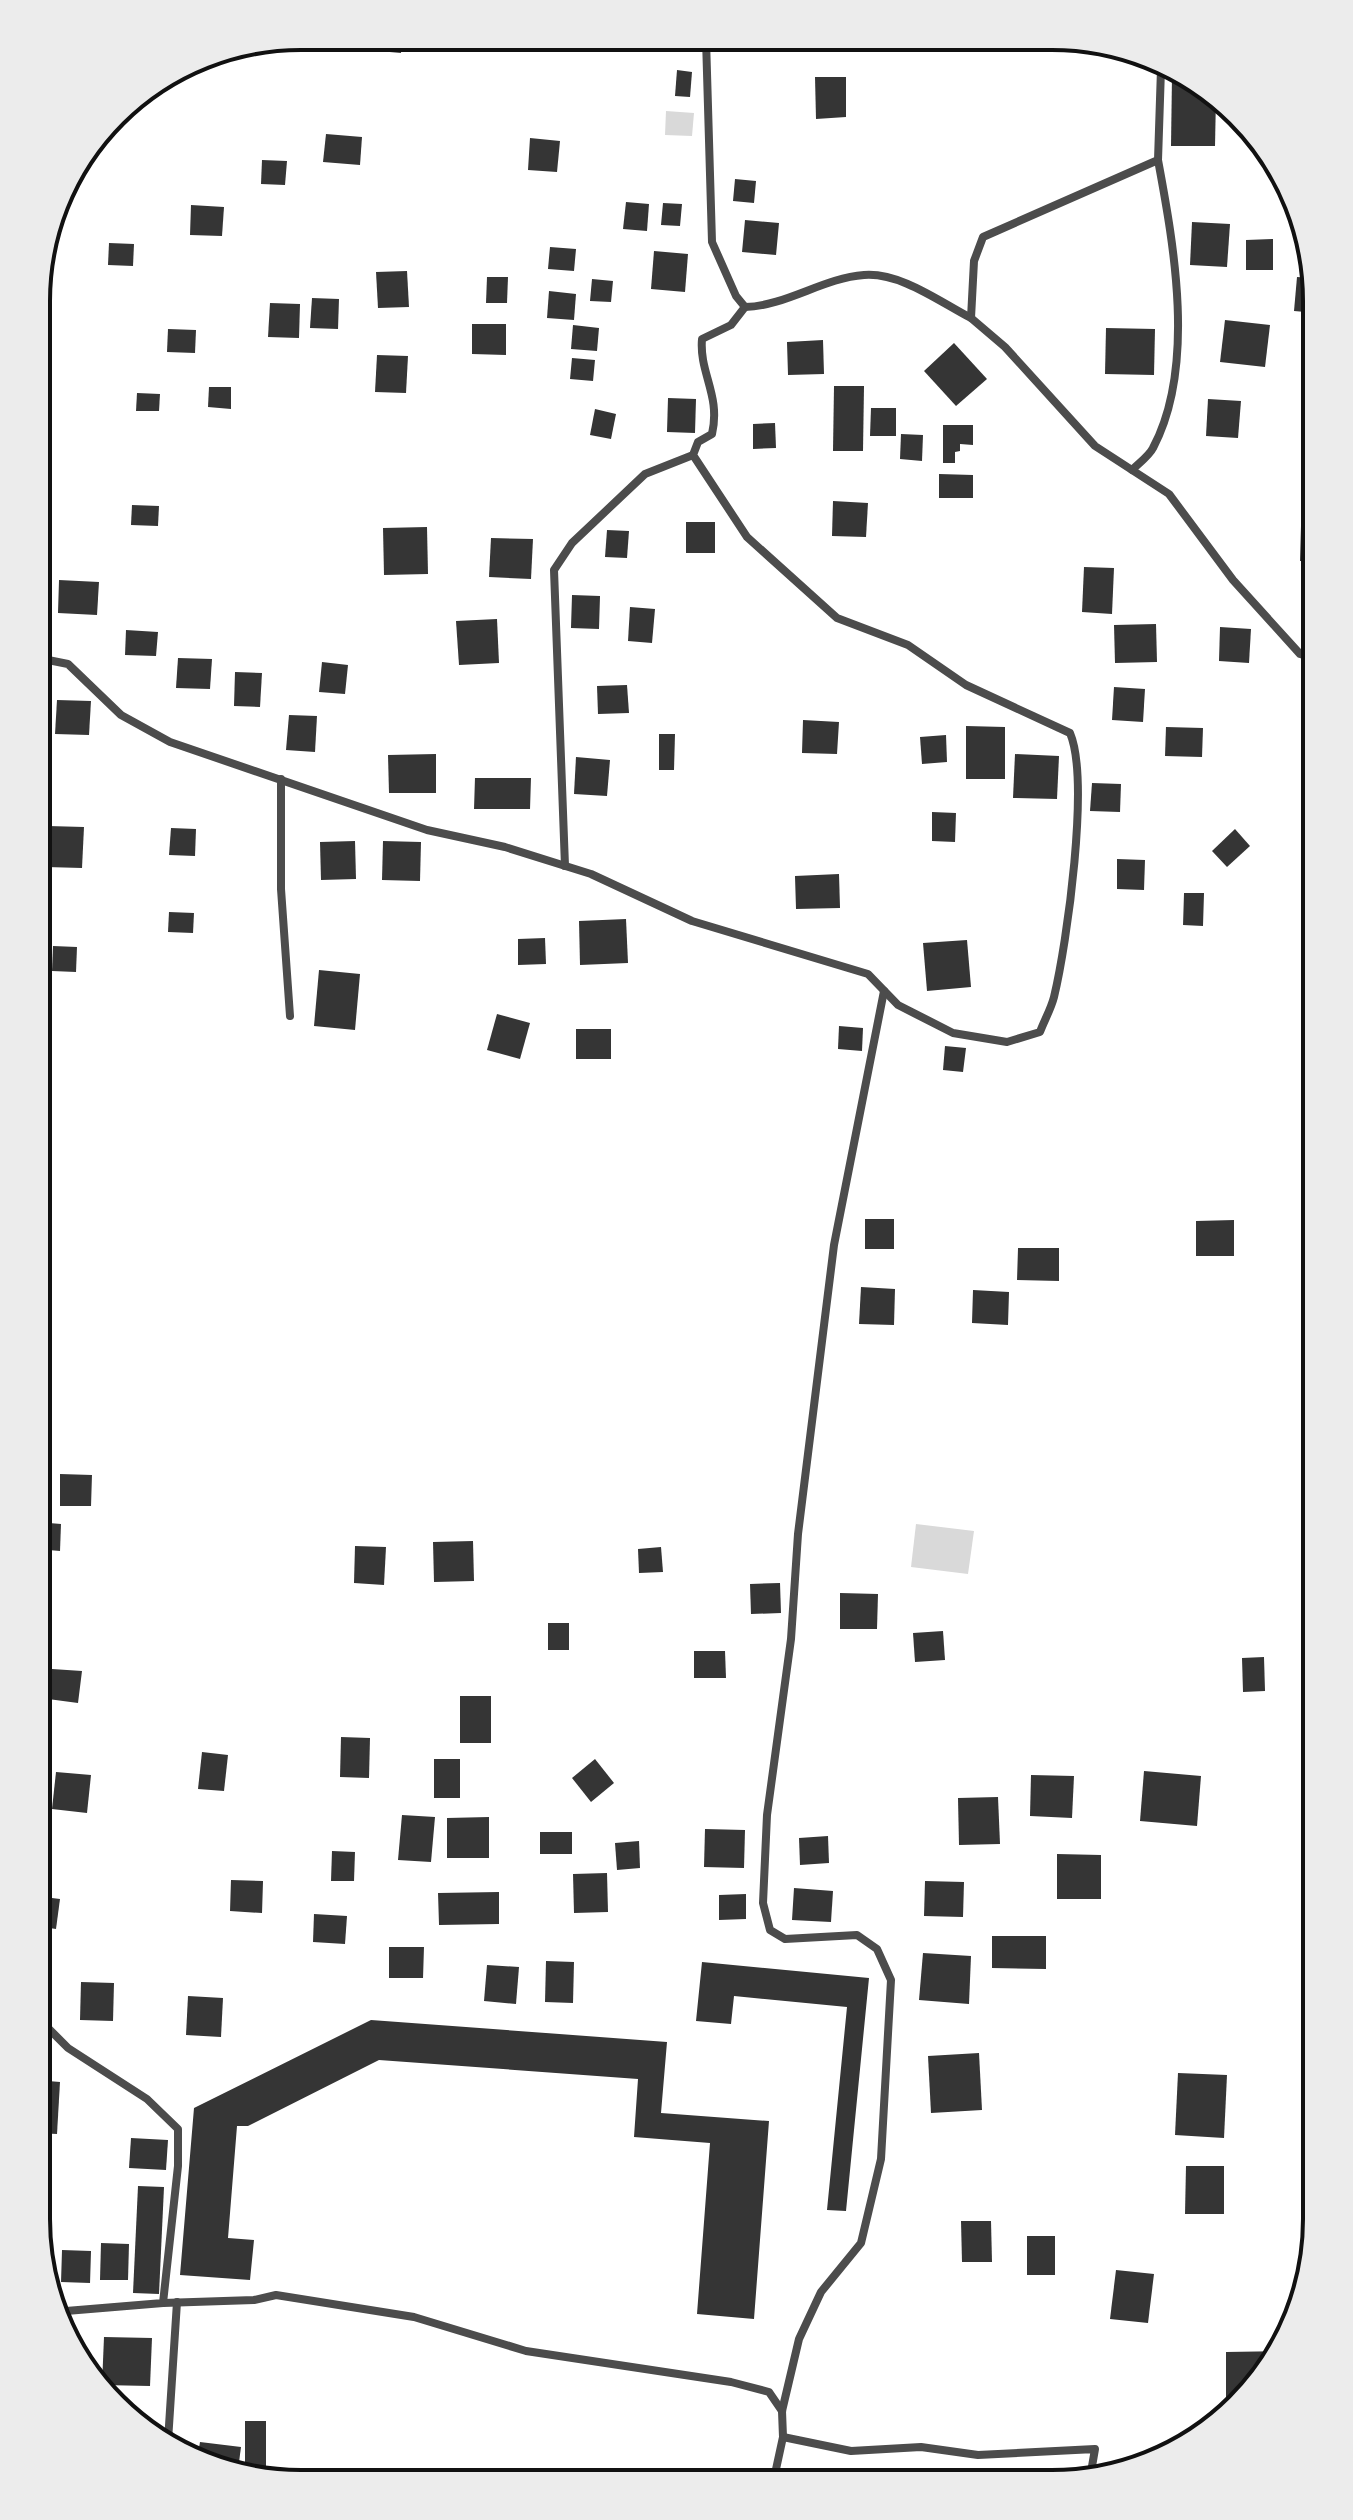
<svg xmlns="http://www.w3.org/2000/svg" width="1353" height="2520" viewBox="0 0 1353 2520" font-family="'Source Sans 3',sans-serif">
<style>
.water{fill:#d9d9d9}
.building{fill:#353535}
.lines{fill:none;stroke-linecap:round;stroke-linejoin:round}
.minor{stroke:#4c4c4c;stroke-width:8}
.rim{fill:none;stroke:#111;stroke-width:4}
</style>
<rect width="100%" height="100%" fill="#fff"/>
<g class="water">
<polygon points="666,111 694,113 692,136 665,135"/>
<polygon points="916,1524 974,1531 968,1574 911,1567"/>
</g>
<g class="building">
<polygon points="368,36 402,37 401,53 367,50"/>
<rect x="1039" y="41" width="49" height="6"/>
<polygon points="677,70 692,72 690,97 675,96"/>
<polygon points="1172,76 1216,96 1215,146 1171,146"/>
<polygon points="815,77 846,77 846,117 816,119"/>
<polygon points="326,134 362,137 360,165 323,162"/>
<polygon points="530,138 560,141 557,172 528,170"/>
<polygon points="262,160 287,161 285,185 261,184"/>
<polygon points="735,179 756,181 754,203 733,201"/>
<polygon points="626,202 649,204 647,231 623,229"/>
<polygon points="663,203 682,204 680,226 661,225"/>
<polygon points="191,205 224,207 222,236 190,235"/>
<polygon points="745,220 779,223 776,255 742,252"/>
<polygon points="1192,222 1230,224 1227,267 1190,265"/>
<polygon points="1273,239 1273,270 1246,270 1246,240"/>
<polygon points="109,243 134,244 133,266 108,265"/>
<polygon points="550,247 576,249 574,271 548,269"/>
<polygon points="654,251 688,254 685,292 651,289"/>
<polygon points="407,271 409,307 378,308 376,272"/>
<polygon points="487,277 508,277 507,303 486,303"/>
<polygon points="1297,277 1313,278 1317,313 1294,311"/>
<polygon points="592,279 613,281 611,302 590,301"/>
<polygon points="549,291 576,294 574,320 547,318"/>
<polygon points="38,292 49,293 48,320 38,320"/>
<polygon points="312,298 339,299 338,329 310,328"/>
<polygon points="270,303 300,304 299,338 268,337"/>
<polygon points="1225,320 1270,325 1265,367 1220,362"/>
<polygon points="472,324 506,324 506,355 472,354"/>
<polygon points="573,325 599,328 597,351 571,349"/>
<polygon points="1106,328 1155,329 1154,375 1105,374"/>
<polygon points="168,329 196,330 195,353 167,352"/>
<polygon points="823,340 824,374 788,375 787,342"/>
<polygon points="954,343 987,379 956,406 924,371"/>
<polygon points="377,355 408,356 406,393 375,392"/>
<polygon points="572,358 595,360 593,381 570,379"/>
<polygon points="834,386 864,386 863,451 833,451"/>
<polygon points="209,387 231,387 231,409 208,407"/>
<polygon points="137,393 160,394 159,411 136,411"/>
<polygon points="668,398 696,399 695,433 667,432"/>
<polygon points="1208,399 1241,401 1238,438 1206,436"/>
<polygon points="871,408 896,408 896,436 870,436"/>
<polygon points="595,409 616,414 611,439 590,435"/>
<polygon points="775,423 776,448 753,449 753,424"/>
<polygon points="943,425 973,425 973,445 960,444 960,451 955,452 955,463 943,463"/>
<polygon points="901,434 923,435 922,461 900,459"/>
<polygon points="939,474 973,475 973,498 939,498"/>
<polygon points="833,501 868,503 866,537 832,536"/>
<polygon points="132,505 159,506 158,526 131,525"/>
<polygon points="1309,518 1317,519 1317,561 1300,561 1301,526 1309,526"/>
<rect x="686" y="522" width="29" height="31"/>
<polygon points="427,527 428,574 384,575 383,528"/>
<polygon points="607,530 629,531 627,558 605,557"/>
<polygon points="491,538 533,539 531,579 489,577"/>
<polygon points="1084,567 1114,568 1112,614 1082,612"/>
<polygon points="59,580 99,582 97,615 58,613"/>
<polygon points="572,595 600,596 599,629 571,628"/>
<polygon points="630,607 655,609 652,643 628,641"/>
<polygon points="497,619 499,663 459,665 456,621"/>
<polygon points="1156,624 1157,662 1115,663 1114,625"/>
<polygon points="1220,627 1251,629 1249,663 1219,661"/>
<polygon points="126,630 158,632 156,656 125,655"/>
<polygon points="178,658 212,659 210,689 176,688"/>
<polygon points="322,662 348,665 345,694 319,692"/>
<polygon points="235,672 262,673 260,707 234,706"/>
<polygon points="627,685 629,713 598,714 597,686"/>
<polygon points="1114,687 1145,689 1143,722 1112,720"/>
<polygon points="57,700 91,701 89,735 55,734"/>
<polygon points="289,715 317,716 315,752 286,750"/>
<polygon points="803,720 839,722 837,754 802,753"/>
<polygon points="966,726 1005,727 1005,779 966,779"/>
<polygon points="1166,727 1203,728 1202,757 1165,756"/>
<polygon points="659,734 675,734 674,770 659,770"/>
<polygon points="946,735 947,762 922,764 920,737"/>
<polygon points="436,754 436,793 389,793 388,755"/>
<polygon points="1015,754 1059,756 1057,799 1013,798"/>
<polygon points="576,757 610,760 607,796 574,794"/>
<polygon points="475,778 531,778 530,809 474,809"/>
<polygon points="1092,783 1121,784 1120,812 1090,811"/>
<polygon points="932,812 956,813 955,842 932,841"/>
<polygon points="48,826 84,827 82,868 46,867"/>
<polygon points="171,828 196,829 195,856 169,855"/>
<polygon points="1235,829 1250,846 1227,867 1212,851"/>
<polygon points="355,841 356,879 321,880 320,842"/>
<polygon points="383,841 421,842 420,881 382,880"/>
<polygon points="1117,859 1145,860 1144,890 1117,889"/>
<polygon points="839,874 840,908 796,909 795,876"/>
<polygon points="1184,893 1204,893 1203,926 1183,925"/>
<polygon points="169,912 194,913 193,933 168,932"/>
<polygon points="626,919 628,963 580,965 579,921"/>
<polygon points="545,938 546,964 518,965 518,939"/>
<polygon points="967,940 971,987 927,991 923,943"/>
<polygon points="53,946 77,947 76,972 52,971"/>
<polygon points="319,970 360,974 355,1030 314,1026"/>
<polygon points="497,1014 530,1023 520,1059 487,1050"/>
<polygon points="839,1026 863,1028 862,1051 838,1049"/>
<rect x="576" y="1029" width="35" height="30"/>
<polygon points="945,1046 966,1048 963,1072 943,1070"/>
<rect x="865" y="1219" width="29" height="30"/>
<polygon points="1234,1220 1234,1256 1196,1256 1196,1221"/>
<polygon points="1018,1248 1059,1248 1059,1281 1017,1280"/>
<polygon points="861,1287 895,1289 894,1325 859,1324"/>
<polygon points="973,1290 1009,1292 1008,1325 972,1323"/>
<polygon points="60,1474 92,1475 91,1506 60,1506"/>
<polygon points="37,1522 61,1524 60,1551 37,1549"/>
<polygon points="473,1541 474,1581 434,1582 433,1542"/>
<polygon points="355,1546 386,1547 384,1585 354,1583"/>
<polygon points="661,1547 663,1572 639,1573 638,1549"/>
<polygon points="780,1583 781,1613 751,1614 750,1584"/>
<polygon points="840,1593 878,1594 877,1629 840,1629"/>
<rect x="548" y="1623" width="21" height="27"/>
<polygon points="943,1631 945,1660 915,1662 913,1633"/>
<rect x="1305" y="1644" width="12" height="30"/>
<polygon points="694,1651 725,1651 726,1678 694,1678"/>
<polygon points="1264,1657 1265,1691 1243,1692 1242,1658"/>
<polygon points="52,1669 82,1671 78,1703 48,1699"/>
<rect x="460" y="1696" width="31" height="47"/>
<polygon points="341,1737 370,1738 369,1778 340,1777"/>
<polygon points="202,1752 228,1755 224,1791 198,1789"/>
<rect x="434" y="1759" width="26" height="39"/>
<polygon points="595,1759 614,1783 591,1802 572,1778"/>
<polygon points="1144,1771 1201,1776 1197,1826 1140,1821"/>
<polygon points="56,1772 91,1775 87,1813 52,1809"/>
<polygon points="1031,1775 1074,1776 1072,1818 1030,1816"/>
<polygon points="998,1797 1000,1844 959,1845 958,1798"/>
<rect x="1312" y="1808" width="5" height="36"/>
<polygon points="402,1815 435,1817 431,1862 398,1860"/>
<polygon points="489,1817 489,1858 447,1858 447,1818"/>
<polygon points="705,1829 745,1830 744,1868 704,1867"/>
<rect x="540" y="1832" width="32" height="22"/>
<polygon points="828,1836 829,1863 800,1865 799,1838"/>
<polygon points="639,1841 640,1868 617,1870 615,1843"/>
<polygon points="332,1851 355,1852 354,1881 331,1881"/>
<polygon points="1057,1854 1101,1855 1101,1899 1057,1899"/>
<polygon points="607,1873 608,1912 574,1913 573,1874"/>
<polygon points="231,1880 263,1881 262,1913 230,1911"/>
<polygon points="925,1881 964,1882 963,1917 924,1916"/>
<polygon points="794,1888 833,1891 831,1922 792,1920"/>
<polygon points="499,1892 499,1924 439,1925 438,1893"/>
<polygon points="746,1894 746,1919 719,1920 719,1895"/>
<polygon points="36,1896 60,1899 56,1929 36,1926"/>
<polygon points="314,1914 347,1916 345,1944 313,1942"/>
<polygon points="992,1936 1046,1936 1046,1969 992,1968"/>
<polygon points="389,1947 424,1947 423,1978 389,1978"/>
<polygon points="923,1953 971,1956 969,2004 919,2000"/>
<polygon points="546,1961 574,1962 573,2003 545,2002"/>
<polygon points="702,1962 869,1978 846,2211 827,2210 847,2007 734,1996 731,2024 696,2021"/>
<polygon points="487,1965 519,1967 516,2004 484,2001"/>
<polygon points="81,1982 114,1983 113,2021 80,2020"/>
<polygon points="188,1996 223,1998 221,2037 186,2035"/>
<polygon points="371,2020 667,2042 661,2113 769,2121 754,2319 697,2314 710,2143 634,2137 638,2079 379,2060 248,2126 237,2126 228,2238 254,2240 250,2280 180,2275 194,2108"/>
<polygon points="979,2053 982,2110 931,2113 928,2056"/>
<polygon points="1178,2073 1227,2075 1224,2138 1175,2135"/>
<polygon points="36,2080 60,2082 57,2134 36,2133"/>
<polygon points="131,2138 168,2140 166,2170 129,2168"/>
<polygon points="1186,2166 1224,2166 1224,2214 1185,2214"/>
<polygon points="138,2186 164,2187 159,2294 133,2293"/>
<polygon points="36,2217 51,2219 49,2245 40,2244"/>
<polygon points="961,2221 991,2221 992,2262 962,2262"/>
<rect x="1027" y="2236" width="28" height="39"/>
<polygon points="101,2243 129,2244 128,2280 100,2280"/>
<polygon points="62,2250 91,2251 90,2283 61,2282"/>
<polygon points="1116,2270 1154,2274 1148,2323 1110,2319"/>
<polygon points="104,2337 152,2338 150,2386 102,2385"/>
<polygon points="1279,2351 1263,2380 1226,2416 1226,2352"/>
<rect x="245" y="2421" width="21" height="47"/>
<polygon points="200,2442 241,2447 238,2470 198,2454"/>
</g>
<g class="lines">
<g class="minor">
<path d="M706 39 712 242 736 296 745 307C786 306 823 278 864 275 900 272 940 302 971 318L974 261 983 237 1158 160 1161 69"/>
<polyline points="971,318 1005,347 1095,446 1169,494 1233,580 1300,654 1317,659"/>
<path d="M1132 470C1139 463 1149 456 1153 448 1196 367 1174 246 1158 160"/>
<path d="M38 658 68 664 121 715 170 742 427 830 505 847 591 874 692 921 868 974 898 1005 953 1033 1007 1042 1040 1032C1044 1021 1051 1009 1054 997 1067 943 1090 780 1070 733L966 685 908 645 837 618 747 537 693 455 698 442 712 434C721 395 699 373 702 339L731 325 745 307"/>
<polyline points="281,779 281,889 290,1016"/>
<polyline points="565,866 554,570 572,543 645,474 693,455"/>
<polyline points="36,2016 68,2048 147,2099 178,2129 178,2166 163,2303 54,2312"/>
<polyline points="163,2303 254,2300 276,2295 414,2317 526,2351 731,2382 769,2392 782,2411"/>
<polyline points="783,2437 851,2451 921,2447 978,2455 1095,2449 1090,2478"/>
<polyline points="168,2441 177,2302"/>
<polyline points="773,2483 783,2437 782,2411 799,2339 821,2292 861,2243 881,2159 891,1980 877,1949 857,1935 785,1939 770,1930 763,1903 767,1815 791,1639 798,1534 834,1245 884,991"/>
</g>
</g>
<path d="M0 0H1353V2520H0ZM301 50H1052A251 251 0 0 1 1303 301V2219A251 251 0 0 1 1052 2470H301A251 251 0 0 1 50 2219V301A251 251 0 0 1 301 50Z" fill="#ececec" fill-rule="evenodd"/>
<path class="rim" d="M301 50H1052A251 251 0 0 1 1303 301V2219A251 251 0 0 1 1052 2470H301A251 251 0 0 1 50 2219V301A251 251 0 0 1 301 50Z"/>
</svg>
